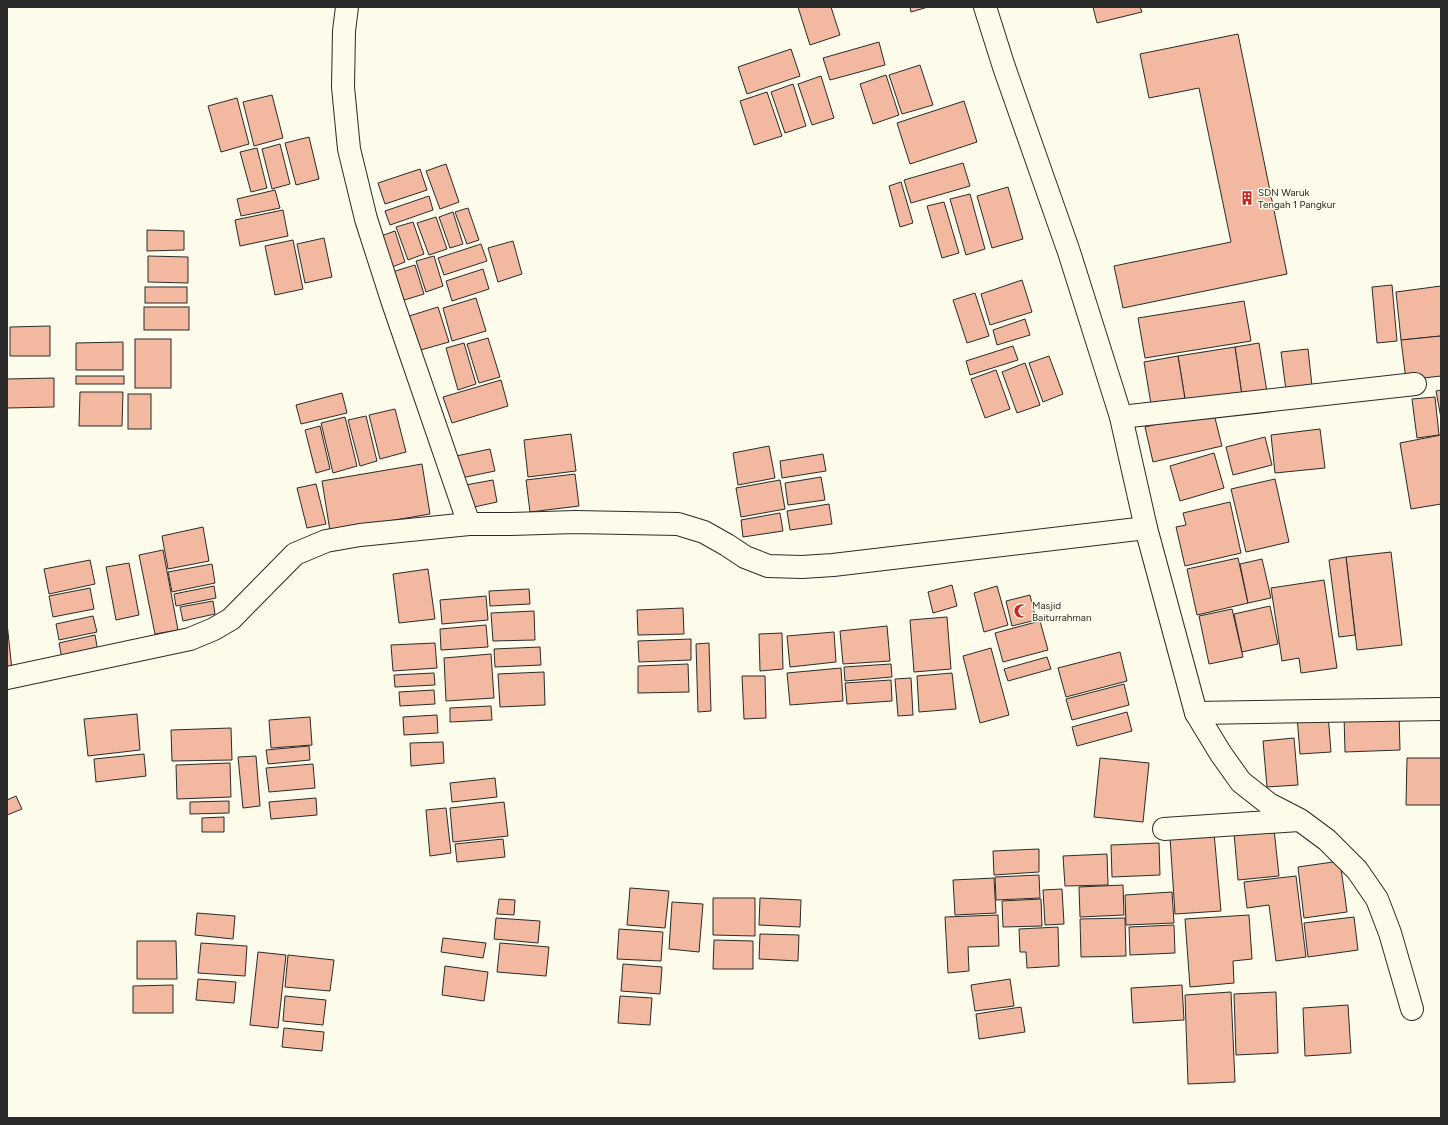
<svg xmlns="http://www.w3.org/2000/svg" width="1448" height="1125" viewBox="0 0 1448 1125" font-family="Figtree,sans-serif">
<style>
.building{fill:#f2b8a0;stroke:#2b2b2b}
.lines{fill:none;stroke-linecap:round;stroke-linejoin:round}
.minor-casing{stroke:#2b2b2b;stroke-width:24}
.minor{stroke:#fdfbea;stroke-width:22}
.labels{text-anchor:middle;stroke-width:3;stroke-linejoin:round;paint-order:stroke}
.poi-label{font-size:10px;fill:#2b2b2b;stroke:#fdfbea;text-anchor:start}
</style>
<rect width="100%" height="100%" fill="#fdfbea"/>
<g class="building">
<polygon points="798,7 831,7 840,35 810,45"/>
<polygon points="910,7 928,7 911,12"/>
<polygon points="1093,7 1140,7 1142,12 1097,23"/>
<polygon points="1238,34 1287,274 1123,308 1114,266 1231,242 1199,88 1149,98 1140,54"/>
<polygon points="879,42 885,65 830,80 823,58"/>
<polygon points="791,49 800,76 747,94 738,67"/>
<polygon points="920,65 933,105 902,114 889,75"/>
<polygon points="886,75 899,115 873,124 860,84"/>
<polygon points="821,76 834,118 812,125 798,84"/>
<polygon points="793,84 806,126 785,133 771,92"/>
<polygon points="767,92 782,136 754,145 740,101"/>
<polygon points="272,95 283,138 254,146 243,102"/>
<polygon points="237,98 249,144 221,152 208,106"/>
<polygon points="964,101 977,142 910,164 897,123"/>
<polygon points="309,137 319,179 296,185 285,143"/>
<polygon points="280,144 290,184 272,189 262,149"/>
<polygon points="257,148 267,188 251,192 240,152"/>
<polygon points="963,163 970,186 911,203 904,180"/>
<polygon points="446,164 459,202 440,209 426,171"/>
<polygon points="420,169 427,190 385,204 378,183"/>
<polygon points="901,182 913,223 900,227 889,186"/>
<polygon points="1008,187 1023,239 992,248 977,196"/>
<polygon points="275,190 280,208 241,216 237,199"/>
<polygon points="970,194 985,249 966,255 950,199"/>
<polygon points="429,196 433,210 390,225 385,211"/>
<polygon points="944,202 959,253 942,258 927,206"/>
<polygon points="468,208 479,240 467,244 455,212"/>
<polygon points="283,210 288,236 240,246 235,220"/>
<polygon points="453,212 463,244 450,248 439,217"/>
<polygon points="436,217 447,249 429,255 417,223"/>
<polygon points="413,222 424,254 408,260 396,227"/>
<polygon points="147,230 184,231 184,250 147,251"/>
<polygon points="395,231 405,262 392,267 381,236"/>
<polygon points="324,238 332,277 305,283 297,244"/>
<polygon points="293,240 303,289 275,295 265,246"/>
<polygon points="513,241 522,274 498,282 488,248"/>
<polygon points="481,244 487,261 444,275 438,258"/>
<polygon points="148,256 188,257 188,283 148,282"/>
<polygon points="434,256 443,286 426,292 416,261"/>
<polygon points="415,265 424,294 401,301 392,272"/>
<polygon points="483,269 489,289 452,301 446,281"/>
<polygon points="1022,280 1032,312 990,325 981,294"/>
<polygon points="1392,285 1397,341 1377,343 1372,287"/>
<polygon points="1441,286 1441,336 1401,340 1396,292"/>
<rect x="145" y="287" width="42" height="16"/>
<polygon points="975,293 989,336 967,343 953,300"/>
<polygon points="476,298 486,331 452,341 443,308"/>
<polygon points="1244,301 1251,341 1145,358 1138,318"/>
<rect x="144" y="307" width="45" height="23"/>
<polygon points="438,307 449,342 417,351 406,317"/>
<polygon points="1025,319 1030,335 997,345 993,330"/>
<polygon points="50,326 50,356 10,356 10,327"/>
<polygon points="1441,336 1441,376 1406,380 1401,340"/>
<polygon points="488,338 500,377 479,383 467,344"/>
<rect x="135" y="339" width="36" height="49"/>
<polygon points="123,342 123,370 76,370 76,343"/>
<polygon points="464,343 476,384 458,390 446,348"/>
<polygon points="1259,343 1267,392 1242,396 1235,347"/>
<polygon points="1013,346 1018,360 970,375 966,361"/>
<polygon points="1235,347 1242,396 1186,405 1178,356"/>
<polygon points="1308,349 1313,395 1287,398 1281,352"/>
<polygon points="1049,356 1063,394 1043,402 1029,363"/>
<polygon points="1178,356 1186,405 1152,410 1144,362"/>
<polygon points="1025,363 1040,405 1017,413 1002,372"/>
<polygon points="996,370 1010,409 985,418 971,379"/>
<rect x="76" y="376" width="48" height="8"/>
<polygon points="54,378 54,407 7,408 7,379"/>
<polygon points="501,380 508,406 452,423 443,397"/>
<polygon points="1441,390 1441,418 1436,391"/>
<polygon points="80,392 123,392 122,426 79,426"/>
<polygon points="342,393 347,413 301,424 296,405"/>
<rect x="128" y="394" width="23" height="35"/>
<polygon points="1435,397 1439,435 1417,438 1412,399"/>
<polygon points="395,409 406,452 380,459 369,415"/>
<polygon points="1213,410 1222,446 1153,462 1145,427"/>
<polygon points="366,416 377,461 360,466 348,420"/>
<polygon points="345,417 357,466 333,473 321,423"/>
<polygon points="320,426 330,469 316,473 305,430"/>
<polygon points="1320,429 1325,468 1275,473 1271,435"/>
<polygon points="571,434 576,471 528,477 524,440"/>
<polygon points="1441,435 1441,504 1411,509 1400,443"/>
<polygon points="1265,437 1272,465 1233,475 1226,447"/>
<polygon points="769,446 775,478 738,485 733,453"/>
<polygon points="490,449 495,471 456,479 451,457"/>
<polygon points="1214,453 1224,488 1180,501 1170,466"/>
<polygon points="823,454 826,471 782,478 780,461"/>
<polygon points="422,464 430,514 330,531 322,481"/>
<polygon points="575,474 579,506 530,512 526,480"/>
<polygon points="821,477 825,500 788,505 785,483"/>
<polygon points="1275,479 1289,542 1246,552 1231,489"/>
<polygon points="493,480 497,502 465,509 460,486"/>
<polygon points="780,480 785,509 741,517 736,488"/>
<polygon points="316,484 326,524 307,528 297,488"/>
<polygon points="1230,502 1241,553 1185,566 1176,527 1186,525 1183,513"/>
<polygon points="829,504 832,524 790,530 787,511"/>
<polygon points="780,513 783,531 743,537 741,520"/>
<polygon points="203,527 209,561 168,569 162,536"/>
<polygon points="163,550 178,630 155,634 139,555"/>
<polygon points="1391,552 1402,645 1357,650 1346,557"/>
<polygon points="1346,557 1355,635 1339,637 1329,560"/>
<polygon points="1238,558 1248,603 1197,615 1187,569"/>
<polygon points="1262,559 1271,598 1248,603 1240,564"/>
<polygon points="90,560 95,584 49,594 44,569"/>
<polygon points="129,563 139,615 116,620 106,567"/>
<polygon points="212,564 215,583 172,592 168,572"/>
<polygon points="428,569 435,619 399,623 393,574"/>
<polygon points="1324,580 1337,668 1301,673 1299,658 1282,661 1271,588"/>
<polygon points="952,585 957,606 933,613 928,592"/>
<polygon points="214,586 216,598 176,606 174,594"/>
<polygon points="997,586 1008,625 984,632 974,593"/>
<polygon points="90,588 94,609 53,617 49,596"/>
<polygon points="529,589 530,604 490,606 489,591"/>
<polygon points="1030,595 1036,620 1012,626 1006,601"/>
<polygon points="486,596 488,620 442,624 440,600"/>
<polygon points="213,601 215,614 183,621 180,607"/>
<polygon points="1270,606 1278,644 1242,652 1234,614"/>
<polygon points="683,608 684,634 638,635 637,610"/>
<polygon points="1232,609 1243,657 1209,664 1199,616"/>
<polygon points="534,611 535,640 493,641 491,613"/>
<polygon points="93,616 97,632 59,640 56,624"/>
<polygon points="947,617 951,669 914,672 910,620"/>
<polygon points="1040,621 1048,650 1003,662 995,633"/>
<polygon points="7,623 12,670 7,670"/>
<polygon points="486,625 488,647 441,650 440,629"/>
<polygon points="887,626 890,661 843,664 840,631"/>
<polygon points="834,632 836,662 790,667 787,636"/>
<polygon points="782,633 783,669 760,671 759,634"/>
<polygon points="95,635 98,652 62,659 59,643"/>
<polygon points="691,639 691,660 639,662 638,641"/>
<polygon points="435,643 437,668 393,671 391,645"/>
<polygon points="709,643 711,711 698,712 696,644"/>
<polygon points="540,647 541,665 495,667 494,649"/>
<polygon points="991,648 1009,715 980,723 963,656"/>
<polygon points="1120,652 1127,681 1066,697 1058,668"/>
<polygon points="491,654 494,698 446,701 444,658"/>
<polygon points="1047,657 1051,669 1008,681 1004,669"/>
<polygon points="688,664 689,692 638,693 638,666"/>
<polygon points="891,664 892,677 845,681 844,667"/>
<polygon points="841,668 843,701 790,705 787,673"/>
<polygon points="544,672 545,705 500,707 498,674"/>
<polygon points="434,673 435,685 395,687 394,675"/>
<polygon points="952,673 956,709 919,712 917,676"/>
<polygon points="742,676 765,676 766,718 744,719"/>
<polygon points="911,678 913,715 898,716 895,679"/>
<polygon points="891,680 892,701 847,704 845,683"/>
<polygon points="1124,684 1129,705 1072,720 1066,699"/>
<polygon points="434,690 435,704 400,706 399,692"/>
<polygon points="491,706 492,720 450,722 450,708"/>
<polygon points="1127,712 1132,731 1077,746 1072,727"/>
<polygon points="1399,713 1400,750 1345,752 1344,715"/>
<polygon points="137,714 140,750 88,756 84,719"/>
<polygon points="1328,714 1331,752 1300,754 1297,716"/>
<polygon points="437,715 438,733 404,735 403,717"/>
<polygon points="310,717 312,745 271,748 269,720"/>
<polygon points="231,728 232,760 172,761 171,730"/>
<polygon points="1294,738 1298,785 1267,787 1263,741"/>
<polygon points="443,742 444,763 411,766 410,743"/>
<polygon points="309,746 310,760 268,764 266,750"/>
<polygon points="144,754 146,776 96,782 94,759"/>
<polygon points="256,756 260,806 243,808 238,757"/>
<polygon points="1100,758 1149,763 1143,822 1094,817"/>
<polygon points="1407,758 1441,758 1441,805 1406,805"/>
<polygon points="230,763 231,797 177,799 176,765"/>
<polygon points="313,764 315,788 269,792 266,768"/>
<polygon points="495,778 497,797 452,802 450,783"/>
<polygon points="16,796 22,809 7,815 7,800"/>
<polygon points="316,798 317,815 271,819 269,802"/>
<polygon points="229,801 229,813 190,814 190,802"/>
<polygon points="504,802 508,836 453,842 450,808"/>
<polygon points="446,808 451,853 430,856 426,810"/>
<polygon points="224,817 224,832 202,832 202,818"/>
<polygon points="1274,829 1279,876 1238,880 1234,833"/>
<polygon points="1214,833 1221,911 1175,914 1170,837"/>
<polygon points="503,839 505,857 457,862 455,844"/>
<polygon points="1159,843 1160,875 1112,877 1111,845"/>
<polygon points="1039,849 1039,872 994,875 993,851"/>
<polygon points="1107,854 1108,885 1065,886 1063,856"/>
<polygon points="1340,861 1347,912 1304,918 1298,867"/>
<polygon points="1039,875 1040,898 996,900 995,877"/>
<polygon points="1296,876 1306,957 1276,961 1269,905 1247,908 1244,882"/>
<polygon points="994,878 996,913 955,915 953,880"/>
<polygon points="1123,885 1124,915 1080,917 1079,887"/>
<polygon points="630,888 669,891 665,928 627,925"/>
<polygon points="1062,889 1064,924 1045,925 1043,890"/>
<polygon points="1172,892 1174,923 1126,925 1125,895"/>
<polygon points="713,898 755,898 755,936 713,935"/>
<polygon points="760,898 801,900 800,927 759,925"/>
<polygon points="499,899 515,900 514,915 497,914"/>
<polygon points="1041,899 1042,926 1003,927 1002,901"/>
<polygon points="672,902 703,904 699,952 669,949"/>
<polygon points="197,913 235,916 233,939 195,935"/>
<polygon points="998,915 999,946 968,947 969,971 948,973 945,917"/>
<polygon points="1249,915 1252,959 1233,961 1234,983 1190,987 1185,919"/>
<polygon points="1354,917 1358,950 1308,957 1304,923"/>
<polygon points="496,918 540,921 538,943 494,939"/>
<polygon points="1125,918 1126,956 1081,957 1080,919"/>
<polygon points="1174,925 1175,953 1130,955 1129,927"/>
<polygon points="1058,927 1059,966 1027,968 1026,952 1020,952 1019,929"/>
<polygon points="619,929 663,932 661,961 617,959"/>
<polygon points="760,934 799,935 798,961 759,959"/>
<polygon points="443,938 486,943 483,958 441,952"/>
<polygon points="714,940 753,941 753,969 713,969"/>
<polygon points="137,941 176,941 177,979 137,979"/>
<polygon points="201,943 247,946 245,976 198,973"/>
<polygon points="500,943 549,947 546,976 497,972"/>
<polygon points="258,952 286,955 278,1028 250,1025"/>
<polygon points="288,955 334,960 330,991 285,987"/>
<polygon points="623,964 662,967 660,994 621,991"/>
<polygon points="445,966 488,972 484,1001 442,995"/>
<polygon points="198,979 236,982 234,1003 196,1000"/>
<polygon points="1010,979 1014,1006 975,1011 971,985"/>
<polygon points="173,985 173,1013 133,1013 133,986"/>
<polygon points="1182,985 1184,1020 1133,1023 1131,988"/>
<polygon points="1231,992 1235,1082 1188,1084 1185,995"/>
<polygon points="1276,992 1278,1053 1236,1055 1234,994"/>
<polygon points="285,996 326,1000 323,1025 283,1021"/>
<polygon points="620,996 652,998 650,1025 618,1023"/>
<polygon points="1348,1005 1351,1053 1305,1056 1303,1008"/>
<polygon points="1021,1007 1025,1032 979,1039 976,1014"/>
<polygon points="284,1028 324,1032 322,1051 282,1047"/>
</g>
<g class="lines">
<defs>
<g id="minor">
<polyline points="347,7 344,31 343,87 349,149 366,219 393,303 469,524"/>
<polyline points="985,7 1004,67 1069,252 1121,417 1146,528 1196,713 1441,709"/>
<polyline points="1121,417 1415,384"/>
<polyline points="7,678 190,639 214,629 231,619 295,554 326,541 360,535 469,524 511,524 575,522 678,524 704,532 727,545 745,557 768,566 802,567 833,565 1146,528"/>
<polyline points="1196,713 1221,754 1241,782 1269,804 1300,820 1327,840 1357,870 1377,899 1390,933 1412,1009"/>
<polyline points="1164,829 1299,820"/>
</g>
</defs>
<use href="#minor" class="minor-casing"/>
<use href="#minor" class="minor"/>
</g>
<defs>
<symbol id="building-bare" viewBox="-9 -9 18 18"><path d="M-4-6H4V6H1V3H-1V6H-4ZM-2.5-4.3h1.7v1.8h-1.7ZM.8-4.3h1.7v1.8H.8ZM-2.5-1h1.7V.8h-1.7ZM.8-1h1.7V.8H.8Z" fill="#c62828" stroke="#fdfbea" stroke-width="2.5" paint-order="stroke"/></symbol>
<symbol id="mosque-bare" viewBox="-9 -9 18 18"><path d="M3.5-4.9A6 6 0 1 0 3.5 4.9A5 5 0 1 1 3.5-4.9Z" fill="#c62828" stroke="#fdfbea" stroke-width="2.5" paint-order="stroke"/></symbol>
</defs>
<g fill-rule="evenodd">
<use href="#building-bare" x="1237" y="188" width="20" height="20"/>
<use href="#mosque-bare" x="1011" y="601" width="20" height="20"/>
</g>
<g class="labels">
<g class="poi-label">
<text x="1258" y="196">SDN Waruk<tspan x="1258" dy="12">Tengah 1 Pangkur</tspan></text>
<text x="1032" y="609">Masjid<tspan x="1032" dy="12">Baiturrahman</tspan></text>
</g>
</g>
<rect width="1448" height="1125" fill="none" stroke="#2b2b2b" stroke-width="16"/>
</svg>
